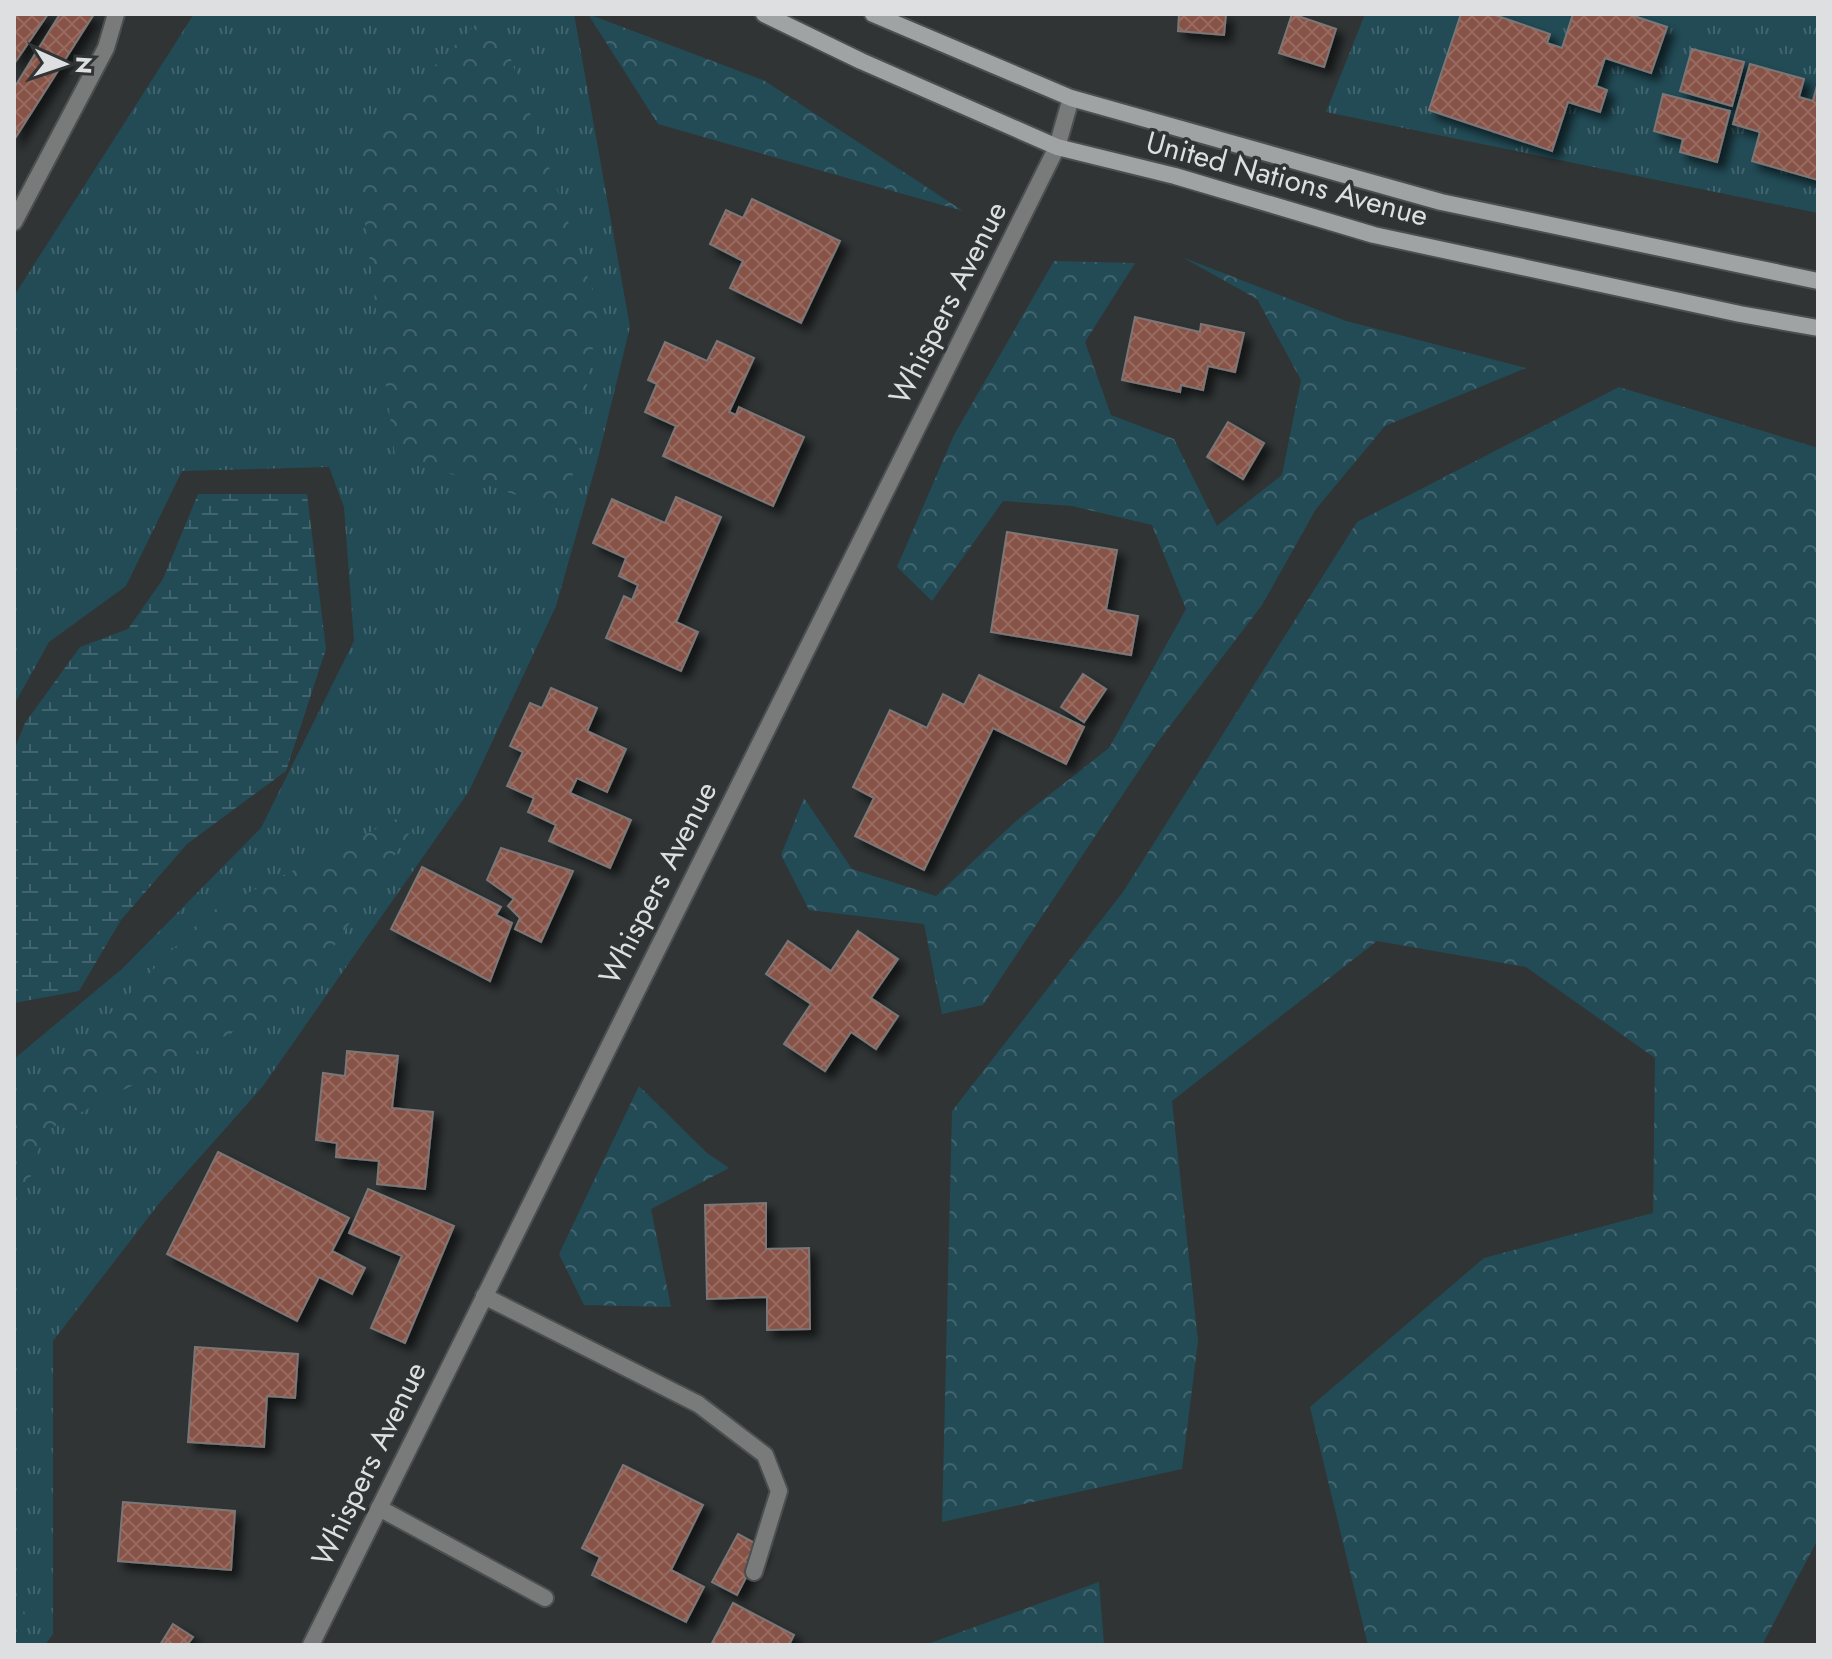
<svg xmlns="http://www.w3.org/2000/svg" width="1832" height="1659" viewBox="0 0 1832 1659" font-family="Jost,sans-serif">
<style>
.grass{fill:url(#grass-tufts)}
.forest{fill:url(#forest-crowns)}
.wetland{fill:url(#wetland-marsh)}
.building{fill:url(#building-cross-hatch);stroke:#7b7776;stroke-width:2;filter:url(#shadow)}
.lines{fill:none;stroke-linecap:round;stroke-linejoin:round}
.lane-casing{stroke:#4c4f50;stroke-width:20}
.street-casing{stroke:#4c4f50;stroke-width:20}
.secondary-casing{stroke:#4c4f50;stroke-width:20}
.lane{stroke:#797b7b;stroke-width:16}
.street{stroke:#797b7b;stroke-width:16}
.secondary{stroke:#a0a3a4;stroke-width:16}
.labels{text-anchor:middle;stroke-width:7;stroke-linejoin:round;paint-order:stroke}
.street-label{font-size:30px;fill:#dddfe0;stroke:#303435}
</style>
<defs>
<pattern id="grass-tufts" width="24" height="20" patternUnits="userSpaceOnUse" patternTransform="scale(2)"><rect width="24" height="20" fill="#224b56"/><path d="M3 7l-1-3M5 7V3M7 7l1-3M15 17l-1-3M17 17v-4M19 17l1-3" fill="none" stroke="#42646e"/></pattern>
<pattern id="forest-crowns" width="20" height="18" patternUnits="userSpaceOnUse" patternTransform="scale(2)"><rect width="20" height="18" fill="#224b56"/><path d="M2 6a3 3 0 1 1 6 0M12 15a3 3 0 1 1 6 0" fill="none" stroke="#42646e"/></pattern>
<pattern id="wetland-marsh" width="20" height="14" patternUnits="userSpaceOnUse" patternTransform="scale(2)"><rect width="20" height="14" fill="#224b56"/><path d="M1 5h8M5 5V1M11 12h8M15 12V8" fill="none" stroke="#42646e"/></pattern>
<pattern id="building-cross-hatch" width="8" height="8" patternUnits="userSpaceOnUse" patternTransform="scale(2)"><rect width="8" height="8" fill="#875247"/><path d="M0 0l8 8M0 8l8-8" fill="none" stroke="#986a61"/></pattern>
<filter id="shadow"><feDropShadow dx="7" dy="7" stdDeviation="4" flood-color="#0009"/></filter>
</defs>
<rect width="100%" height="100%" fill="#303435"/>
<g class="grass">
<polygon points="194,14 574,14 630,327 598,458 556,606 469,791 263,1086 161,1201 53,1341 53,1634 45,1645 14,1645 14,1059 123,968 261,828 354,641 344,507 329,467 182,471 126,586 49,642 14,705 14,296"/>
<polygon points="1365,14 1818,14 1818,213 1326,112"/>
</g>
<g class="forest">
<polygon points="486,14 495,14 599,309 567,511 395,456 355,146"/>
<polygon points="588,14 765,81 963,211 658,124"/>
<polygon points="1182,257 1346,321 1526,368 1385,426 1316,509 1262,605 1157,743 983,1005 942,1014 924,924 809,910 781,855 804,798 852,869 936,896 1016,821 1109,748 1186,609 1152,525 1072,506 1003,501 932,601 897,567 954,435 1054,261 1135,263 1085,342 1111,415 1174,439 1217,526 1282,475 1301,380 1257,299"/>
<polygon points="1619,387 1818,448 1817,1541 1762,1645 1368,1645 1310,1407 1484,1258 1653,1213 1655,1058 1526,967 1377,941 1172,1101 1198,1341 1182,1469 942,1522 952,1111 1123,892 1357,522"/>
<polygon points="430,802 301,996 44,1132 14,1231 14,1113 208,913"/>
<polygon points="639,1086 707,1153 729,1168 651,1209 671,1307 584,1305 559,1254"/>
<polygon points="14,1577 28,1624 14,1636"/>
<polygon points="1099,1582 1104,1645 925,1645"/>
</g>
<polygon class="wetland" points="198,494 307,494 326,649 286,771 187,844 121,920 79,991 14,1003 14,750 25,723 80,647 128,629 163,579"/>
<g class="building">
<polygon points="14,14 48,14 14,64"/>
<polygon points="60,14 94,14 14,140 14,88"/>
<polygon points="1179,14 1226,14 1224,35 1178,31"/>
<polygon points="1292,14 1336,29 1324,67 1279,53"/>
<polygon points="1461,14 1492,14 1550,34 1547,43 1562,48 1573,14 1628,14 1667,27 1651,73 1605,58 1596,86 1607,90 1600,112 1568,102 1552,151 1429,110"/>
<polygon points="1692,49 1744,62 1732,106 1680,91"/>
<polygon points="1750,64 1804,79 1799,97 1813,101 1818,82 1818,180 1752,161 1760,132 1733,124"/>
<polygon points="1663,94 1730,111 1717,162 1680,152 1683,139 1654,131"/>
<polygon points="752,199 840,241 801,323 730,288 743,261 710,244 726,210 743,218"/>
<polygon points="1135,317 1200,332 1201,324 1244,333 1235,372 1208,366 1203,390 1181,385 1180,392 1122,380"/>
<polygon points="717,341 754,358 729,412 736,415 739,407 804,437 773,506 663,456 676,426 645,412 657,384 648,380 665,342 707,361"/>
<polygon points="1228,422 1264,443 1243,479 1207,457"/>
<polygon points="676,497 721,517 676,622 698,632 681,671 606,638 624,596 632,600 638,585 619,576 626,558 593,543 612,499 665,523"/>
<polygon points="1007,532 1117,550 1106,610 1138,616 1131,655 991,632"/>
<polygon points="1083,674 1106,689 1084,722 1061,707"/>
<polygon points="979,675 1084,727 1066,764 993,728 924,870 855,836 874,798 853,787 890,710 927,728 943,694 964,705"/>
<polygon points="551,688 597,708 587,731 626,749 607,792 577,778 570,793 631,820 610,868 549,841 556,825 528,812 534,798 507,786 523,752 510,746 530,703 542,708"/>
<polygon points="501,848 573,871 541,942 515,929 520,918 508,906 514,899 487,880"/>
<polygon points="422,867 501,907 496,915 512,923 490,981 391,929"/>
<polygon points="858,931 898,959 871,998 898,1016 876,1049 851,1032 825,1071 784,1044 811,1004 766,974 788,941 831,971"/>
<polygon points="347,1051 398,1056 392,1108 433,1112 425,1189 377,1184 379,1161 336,1157 337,1143 316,1140 323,1073 345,1076"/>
<polygon points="218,1152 349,1218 332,1251 365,1268 352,1294 319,1277 297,1321 167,1254"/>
<polygon points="368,1189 454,1226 405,1343 371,1328 402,1256 349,1233"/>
<polygon points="766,1203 766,1249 809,1248 810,1329 767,1330 767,1297 707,1299 705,1205"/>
<polygon points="195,1347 298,1354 295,1398 267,1396 264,1447 188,1442"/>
<polygon points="623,1465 703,1505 671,1570 704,1587 686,1622 592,1575 600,1557 582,1548"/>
<polygon points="123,1502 235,1511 231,1570 118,1561"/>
<polygon points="738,1534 762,1547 737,1595 712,1582"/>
<polygon points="733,1603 794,1635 789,1645 711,1645"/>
<polygon points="173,1624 193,1637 187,1645 160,1645"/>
</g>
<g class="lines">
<defs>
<g id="lane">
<polyline points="14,222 106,48 116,14"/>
<polyline points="484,1296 698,1404 765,1455 779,1491 754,1572"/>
<polyline points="379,1508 545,1598"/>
</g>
<polyline id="street" points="311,1645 1057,147 1071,98"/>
<g id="secondary">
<polyline points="764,14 861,61 1057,147 1175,176 1374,235 1740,314 1818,328"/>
<polyline points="873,14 1071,98 1441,202 1818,281"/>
</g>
</defs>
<use href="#lane" class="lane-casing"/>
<use href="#street" class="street-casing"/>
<use href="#secondary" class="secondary-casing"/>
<use href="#lane" class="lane"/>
<use href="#street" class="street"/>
<use href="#secondary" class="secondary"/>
</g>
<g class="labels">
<g class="street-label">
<text transform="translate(1287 179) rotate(15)" y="10">United Nations Avenue</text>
<text transform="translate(948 303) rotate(-63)" y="10">Whispers Avenue</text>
<text transform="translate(658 883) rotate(-63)" y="10">Whispers Avenue</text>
<text transform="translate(369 1464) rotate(-64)" y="10">Whispers Avenue</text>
</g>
</g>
<rect width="1832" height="1659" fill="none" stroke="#dddfe0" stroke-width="32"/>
<g transform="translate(64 64) rotate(93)" stroke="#303435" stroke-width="6" paint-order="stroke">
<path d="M0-6L14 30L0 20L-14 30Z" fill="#dddfe0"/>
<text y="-12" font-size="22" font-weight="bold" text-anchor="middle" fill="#dddfe0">N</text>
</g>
</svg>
